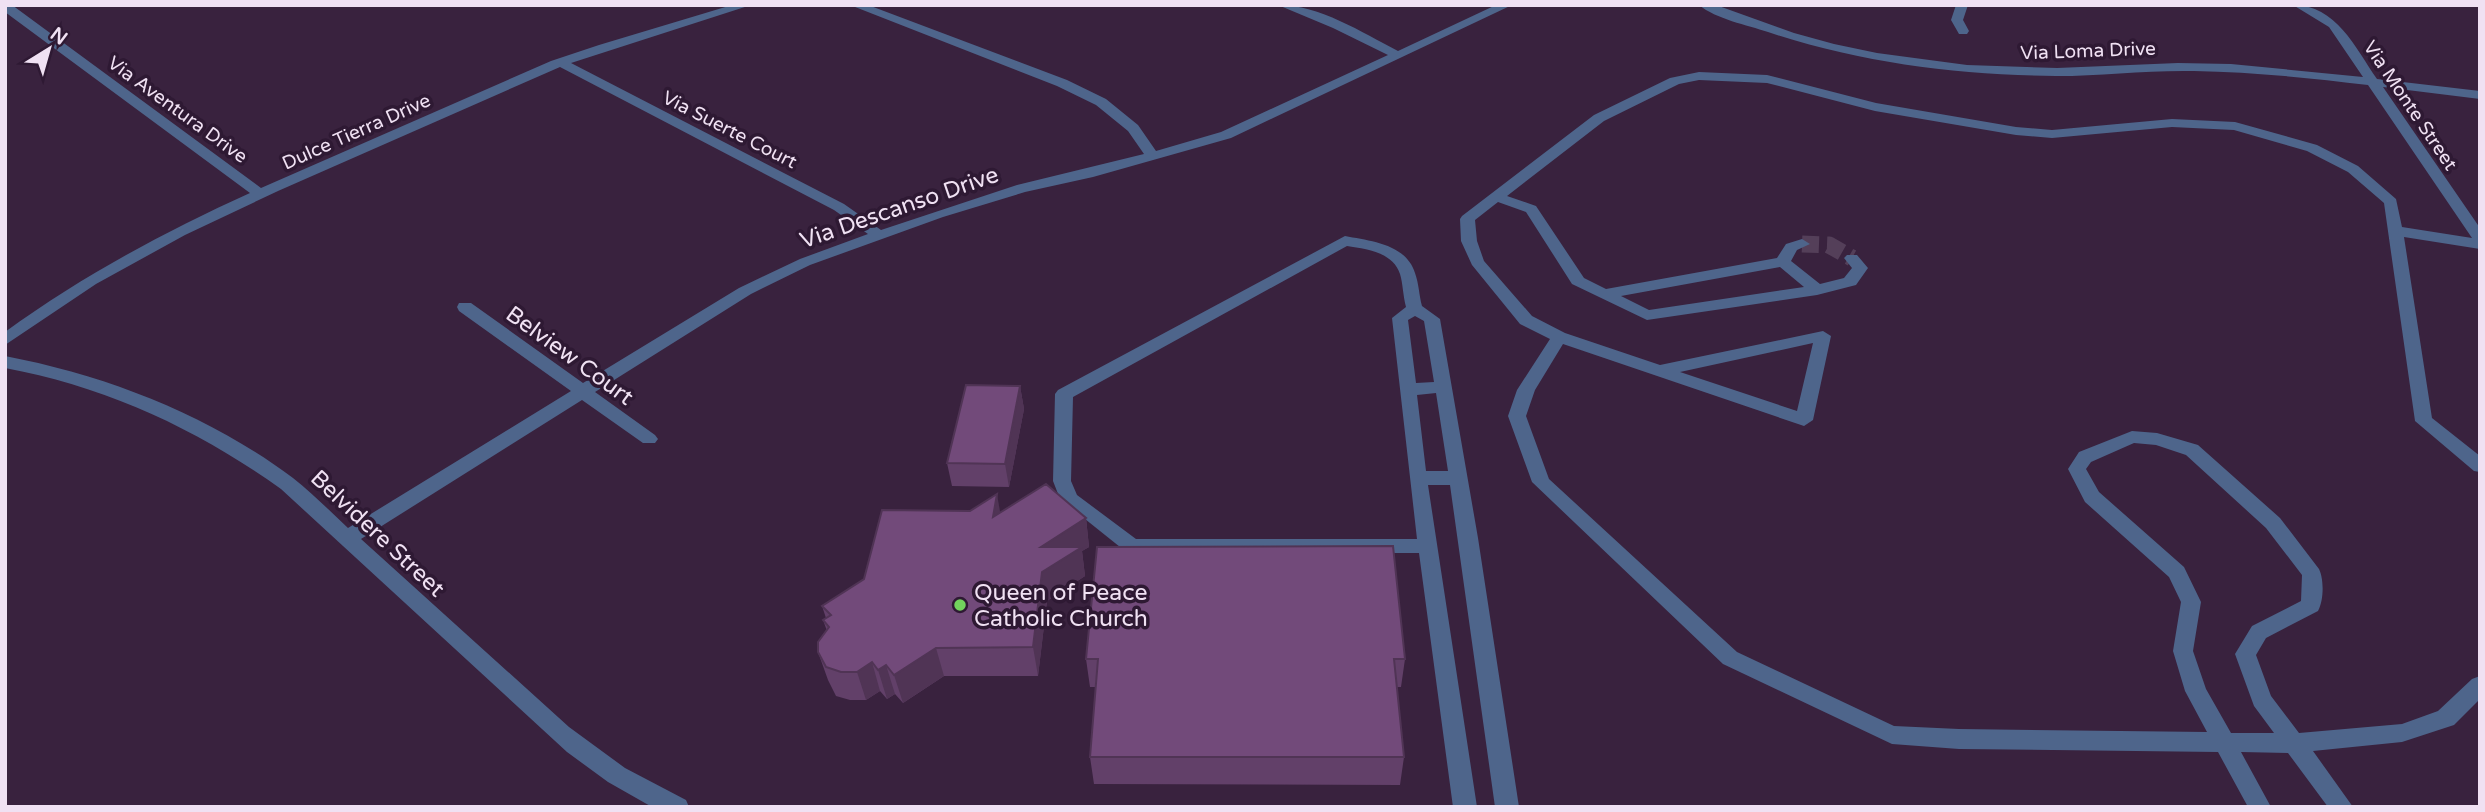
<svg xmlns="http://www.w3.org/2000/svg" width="2485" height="812" viewBox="0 0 2485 812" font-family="'Varela Round',sans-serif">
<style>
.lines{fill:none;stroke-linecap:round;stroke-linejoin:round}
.minor-tunnel{stroke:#543f59;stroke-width:17;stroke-dasharray:17 8;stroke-linecap:butt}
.minor{fill:#4e658b;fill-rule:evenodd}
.wall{fill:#624069}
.shaded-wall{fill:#503455}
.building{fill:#724a7a;stroke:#503455;stroke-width:2}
.poi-dot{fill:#72d25d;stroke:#2e1933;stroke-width:2.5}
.labels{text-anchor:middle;stroke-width:7;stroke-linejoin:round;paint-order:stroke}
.far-street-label{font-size:19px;fill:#f0e1f3;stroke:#2e1933}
.street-label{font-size:23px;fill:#f0e1f3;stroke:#2e1933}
.poi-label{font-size:23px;fill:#f0e1f3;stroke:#2e1933;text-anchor:start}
</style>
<rect width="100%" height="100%" fill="#39223e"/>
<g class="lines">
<polyline class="minor-tunnel" points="1802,244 1829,245 1852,258"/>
<g class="minor">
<path d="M5 5H12L261 188 551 61 599 45 732 5H751L571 63 844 204 881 230 1017 185 1144 154 1128 131 1096 105 1057 86 850 5H868L1067 80 1106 99 1138 125 1156 151 1221 132 1388 55 1333 28 1278 5C1320 5 1361 32 1398 51L1496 5H1512L1231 138 1093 177 1025 192 943 217 810 265 751 294 595 392 655 435 658 439 655 443H643L582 400 361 539 569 727 625 768 686 800 689 807H652L608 782 567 752 281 489C197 429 107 387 5 368V356C109 376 208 415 293 478 312 493 330 511 348 528L571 391 459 311 457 307 459 303H471L583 383 739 288 800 259 868 234 834 210 560 67 278 191 185 235 96 284 5 345V332C82 276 164 232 250 193L5 12Z"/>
<path d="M1699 5H1716L1794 33 1834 44 1877 53 1967 65 2057 68 2178 63 2231 64 2363 77 2329 27 2293 5C2336 5 2355 47 2377 79L2480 91V99L2383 87 2480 228V249L2404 237 2432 418 2480 456V472L2474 471 2415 421 2384 203 2348 172 2307 151 2234 130 2172 127 2052 138 2016 135 1875 111 1767 83 1699 80 1679 84 1604 121 1507 196 1536 206 1584 278 1606 289 1777 258 1786 244 1802 239 1810 244 1797 250 1791 261 1820 284 1844 278 1852 268 1844 258 1847 255H1857L1868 268 1856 285 1817 295 1647 320 1572 284 1526 212 1498 202 1475 220 1477 241 1484 261 1532 316 1565 333 1660 365 1823 331 1831 336 1813 420 1804 426 1563 344 1535 390 1526 416 1549 479 1737 652 1894 726 1959 729 2207 732 2185 691 2173 651 2181 602 2169 577 2085 502 2068 469 2079 452 2132 431 2157 433 2198 445 2280 518 2319 569C2324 579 2324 600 2318 611L2266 638 2256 655 2271 696 2299 733 2402 724 2438 711 2472 679 2480 676V699L2454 725 2402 742 2313 751 2353 807H2328L2288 753 2241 752 2271 807H2248L2218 752 1959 749 1892 744 1723 664 1532 482 1508 416 1517 390 1550 339 1520 324 1472 265 1461 241 1460 219 1462 216 1594 115 1670 78 1699 72 1767 75 1876 103 2016 127 2052 130 2172 119 2235 122 2317 145 2358 166 2396 199 2402 227 2472 238 2368 85C2310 78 2252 72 2194 71 2148 70 2102 76 2056 76 1958 75 1861 63 1768 32 1747 25 1716 19 1699 5ZM1780 267 1804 287 1649 310 1621 296ZM1813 343 1797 411 1680 372ZM2134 443 2156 445 2186 455 2266 528 2302 575 2301 601 2252 626 2235 654 2254 706 2274 733H2231L2206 689 2193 651 2201 602 2184 567 2099 492 2086 469 2091 462Z"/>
<polygon points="1956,5 1968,5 1963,20 1969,31 1967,34 1959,34 1951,20"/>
<path d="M1345 236C1371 241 1406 244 1415 273 1419 284 1419 295 1422 306L1440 319 1478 538 1519 807H1495L1450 485H1428L1477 807H1453L1419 553H1132L1125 551 1060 499 1053 481 1055 394 1058 390ZM1347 246C1366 249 1393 252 1400 274 1403 284 1403 296 1406 307L1392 318 1417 539H1136L1077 495 1071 481 1073 397ZM1415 316 1424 321 1434 382 1416 383 1408 320ZM1436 393 1448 471H1426L1417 395Z"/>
</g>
</g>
<g class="wall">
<polygon points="1020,386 1024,409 1009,487 952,486 947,463"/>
<polygon points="1000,512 1086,518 1089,547 1082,551 1085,576 1047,601 1038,676 944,676 903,703 895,694 887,699 880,691 866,700 850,700 836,696 828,680 818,652 827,631 823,620 826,618 822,606"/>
<polygon points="1086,659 1405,659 1401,687 1397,687 1404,757 1400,785 1094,784 1090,757 1096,687 1090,687"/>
</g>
<g class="shaded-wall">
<polygon points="1020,386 1024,409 1009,487 1005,464"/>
<polygon points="997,494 1002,523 993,517"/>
<polygon points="1086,518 1089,547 1082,551 1085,576 1047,601 1038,676 1033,647 1041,547"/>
<polygon points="936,648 944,676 903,703 894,675"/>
<polygon points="872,662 880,691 866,700 857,672"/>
<polygon points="886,665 895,694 887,699 878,670"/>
</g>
<g class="building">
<polygon points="966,385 1020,386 1005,464 947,463"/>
<polygon points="1046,484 1086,518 1041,547 1082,547 1042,572 1033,647 936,648 894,675 886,665 878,670 872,662 857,672 841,672 826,667 818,652 818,642 829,627 823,620 831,615 822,606 864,579 882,510 970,511 997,494 993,517"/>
<polygon points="1393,546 1405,659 1394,659 1404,757 1090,757 1098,659 1086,659 1097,547"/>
</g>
<circle class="poi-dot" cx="960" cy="605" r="7"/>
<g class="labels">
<g class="far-street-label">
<text transform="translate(2088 50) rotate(-2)" y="7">Via Loma Drive</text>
<text transform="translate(2411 105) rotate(56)" y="7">Via Monte Street</text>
<text transform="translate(178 109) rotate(36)" y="7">Via Aventura Drive</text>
<text transform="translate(730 129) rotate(27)" y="7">Via Suerte Court</text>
<text transform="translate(356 131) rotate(-24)" y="7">Dulce Tierra Drive</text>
</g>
<g class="street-label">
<text transform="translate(899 207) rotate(-19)" y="8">Via Descanso Drive</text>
<text transform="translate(570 355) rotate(36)" y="8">Belview Court</text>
<text transform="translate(378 533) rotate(43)" y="8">Belvidere Street</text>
</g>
<g class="poi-label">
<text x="974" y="600">Queen of Peace<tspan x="974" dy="26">Catholic Church</tspan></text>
</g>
</g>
<rect width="2485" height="812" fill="none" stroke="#f0e1f3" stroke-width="14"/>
<g transform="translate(49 49) rotate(37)" stroke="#2e1933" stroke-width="5" paint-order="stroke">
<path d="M0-5L12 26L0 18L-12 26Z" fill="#f0e1f3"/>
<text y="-10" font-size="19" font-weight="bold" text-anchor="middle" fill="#f0e1f3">N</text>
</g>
</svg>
